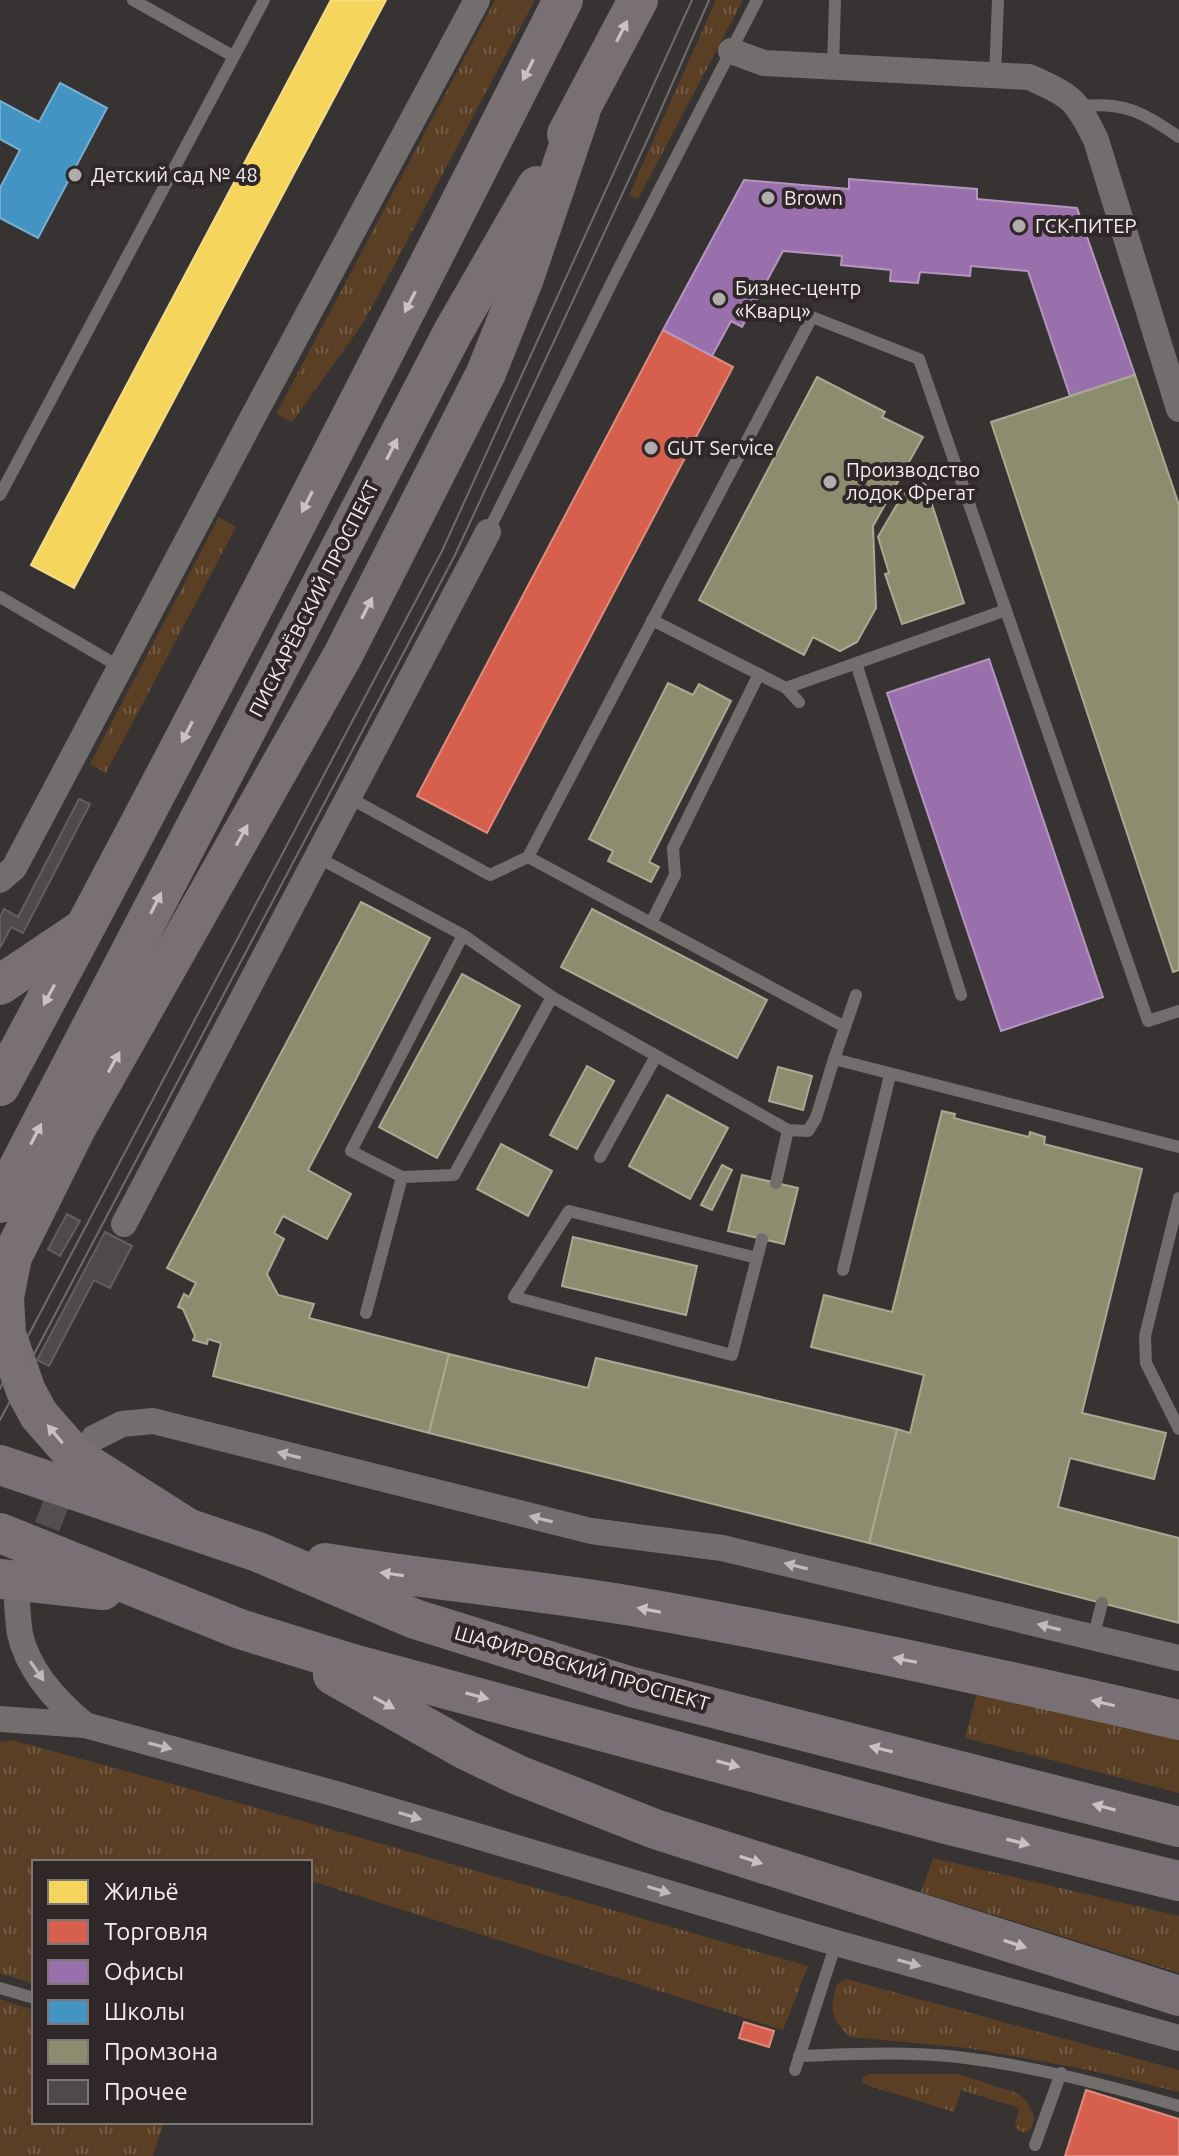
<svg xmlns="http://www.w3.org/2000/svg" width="1179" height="2156" viewBox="0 0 1179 2156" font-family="Ubuntu,sans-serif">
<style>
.grass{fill:url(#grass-tufts)}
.homes{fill:#f6d55c;stroke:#f5dc88;stroke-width:2}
.shops{fill:#d6604d;stroke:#df8b7d;stroke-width:2}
.offices{fill:#9970ab;stroke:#b496bf;stroke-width:2}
.schools{fill:#4393c3;stroke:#78aed0;stroke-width:2}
.industry{fill:#8c8c6e;stroke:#aba994;stroke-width:2}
.building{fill:#4d4a49;stroke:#62605f;stroke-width:2}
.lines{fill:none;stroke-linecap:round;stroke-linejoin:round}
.street-tunnel{stroke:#534f4f;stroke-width:26;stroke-dasharray:26 13;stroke-linecap:butt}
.lane{stroke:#726e6e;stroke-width:12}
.street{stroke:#726e6e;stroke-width:26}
.primary{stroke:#787074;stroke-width:40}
.tram{stroke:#6e6c6c;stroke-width:2}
.oneway{fill:#c8c2c3}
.oneway2{fill:#bfbbbb}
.poi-dot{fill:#b1adad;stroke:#2f2728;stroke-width:3}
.labels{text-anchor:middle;stroke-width:8;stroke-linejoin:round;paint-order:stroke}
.poi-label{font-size:20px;fill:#f3eeee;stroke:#2f2728;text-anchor:start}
.street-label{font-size:20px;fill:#f3eeee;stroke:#2f2728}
</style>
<defs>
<pattern id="grass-tufts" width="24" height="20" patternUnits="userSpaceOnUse" patternTransform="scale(2)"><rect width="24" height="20" fill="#5a3f25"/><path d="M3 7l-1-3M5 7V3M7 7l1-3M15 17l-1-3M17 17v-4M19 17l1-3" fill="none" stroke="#725b45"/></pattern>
</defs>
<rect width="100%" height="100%" fill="#373333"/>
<g class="grass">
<polygon points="495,0 535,0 364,322 292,422 276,414"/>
<polygon points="716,0 743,0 638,199 629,195"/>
<polygon points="219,517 236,527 106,773 90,764"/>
<polygon points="977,1693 1179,1737 1179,1793 965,1738"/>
<polygon points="12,1740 162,1781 808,1966 783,2030 314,1882 310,1893 310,1862 34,1862 34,1984 0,1973 0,1742"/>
<polygon points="933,1858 1179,1916 1179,1973 921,1892"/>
<path d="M846 1979 1179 2070V2092L1089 2070 968 2048 850 2037C831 2020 829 2009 837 1984Z"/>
<polygon points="0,1999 34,2010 34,2122 164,2122 153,2156 0,2156"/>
<polygon points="870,2074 958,2074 1017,2093 1026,2100 1035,2118 1031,2129 1025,2133 1019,2131 1015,2125 1019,2108 961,2090 954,2112 867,2085 862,2082 863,2077"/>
</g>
<polygon class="homes" points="331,0 386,0 74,588 31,565"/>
<g class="shops">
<polygon points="663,330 733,367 487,833 417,796"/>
<polygon points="744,2022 774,2031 769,2047 739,2038"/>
<polygon points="1086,2090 1179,2119 1179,2156 1065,2156"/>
</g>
<g class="offices">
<polygon points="849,179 977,189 977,199 1077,208 1135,375 1070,396 1028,271 971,266 970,276 920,272 918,283 890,281 891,270 841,265 842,256 783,251 742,327 731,321 712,356 663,330 744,180 849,189"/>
<polygon points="989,659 1103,997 1001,1031 887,693"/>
</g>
<polygon class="schools" points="60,83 107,108 38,238 0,218 0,188 20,150 0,139 0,101 39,122"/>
<g class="industry">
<polygon points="1135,375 1179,505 1179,970 1173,972 991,422"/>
<polygon points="817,377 885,412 882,417 923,437 873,526 876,608 857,642 840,651 813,637 804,655 699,600"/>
<polygon points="925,483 964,603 902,624 885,574 889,573 878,537 906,489"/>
<polygon points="668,683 693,695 699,684 731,701 649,862 659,867 651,882 608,861 613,851 589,839"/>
<polygon points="361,902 430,938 308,1170 351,1194 327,1239 283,1216 274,1233 284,1239 267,1274 278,1295 314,1304 309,1318 449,1354 429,1433 213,1376 221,1343 208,1339 207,1344 193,1340 195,1336 183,1309 178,1307 184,1294 189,1297 196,1283 167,1268"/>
<polygon points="592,909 767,1000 737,1058 561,967"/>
<polygon points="462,974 520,1006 437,1158 379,1127"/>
<polygon points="587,1066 614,1081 577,1149 550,1135"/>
<polygon points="778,1067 812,1076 803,1110 769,1101"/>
<polygon points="667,1095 728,1128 690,1199 629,1166"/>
<polygon points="942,1111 955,1114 954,1118 961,1120 1029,1137 1030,1132 1045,1137 1044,1144 1142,1169 1082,1413 1166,1433 1154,1479 1070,1458 1058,1507 1179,1538 1179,1623 869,1543 897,1429 910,1433 924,1375 811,1347 824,1295 892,1312"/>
<polygon points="501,1144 552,1171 528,1216 477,1189"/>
<polygon points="722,1165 732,1170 712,1210 701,1205"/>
<polygon points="742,1175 798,1188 784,1244 728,1231"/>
<polygon points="573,1237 697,1266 686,1315 562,1286"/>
<polygon points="449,1354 588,1388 596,1358 897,1429 869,1543 429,1433"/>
</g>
<g class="building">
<polygon points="79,799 90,804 23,933 11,927 0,948 0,917 4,909 18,917"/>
<polygon points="67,1214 80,1221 60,1256 48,1249"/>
<polygon points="105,1232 132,1246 110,1288 94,1280 49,1366 37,1360"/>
</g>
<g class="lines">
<polyline class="street-tunnel" points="33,1563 68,1473"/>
<g class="lane">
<polyline points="133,0 233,56"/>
<polyline points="833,67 835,0"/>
<polyline points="995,76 998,0"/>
<path d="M1080 106C1127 102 1141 112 1179 137"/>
<polyline points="0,495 264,0"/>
<polyline points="488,532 616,274 757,0"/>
<polyline points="0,597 120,667"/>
<polyline points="652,620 786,688 1006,610"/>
<polyline points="856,663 961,995"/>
<polyline points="786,688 799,702"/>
<polyline points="348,797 490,875 528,857 812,317 919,359 1148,1021 1179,1011"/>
<polyline points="317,857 463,935 552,997 788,1130 808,1131 816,1118 834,1059 1179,1147"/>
<polyline points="528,857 845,1027"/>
<polyline points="651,923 675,875 673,848 759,674"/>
<polyline points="834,1059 856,995"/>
<polyline points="600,1157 656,1056"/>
<polyline points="402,1177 351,1151 463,935"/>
<polyline points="776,1183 788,1130"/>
<polyline points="1179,1198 1145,1336 1146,1363 1179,1429"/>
<polyline points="757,1258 569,1211 514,1297 732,1355 762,1239"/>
<polyline points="843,1270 890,1075"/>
<polyline points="366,1313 402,1177 454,1175 552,997"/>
<polyline points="1093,1638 1102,1603"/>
<polyline points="0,1988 34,1998"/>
<path d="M799 2056C852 2054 906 2051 958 2057 1034 2066 1106 2085 1179 2106"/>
<polyline points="795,2070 836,1943"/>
<polyline points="1035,2145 1061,2073"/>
</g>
<g class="street">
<path d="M731 51 764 63 1029 77C1071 96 1076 98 1096 140L1179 409"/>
<polyline points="0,880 14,868 256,411 477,0"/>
<polyline points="124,1224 488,532"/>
<polyline points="94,1438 122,1424 153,1421 591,1531 722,1548 1179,1658"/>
<path d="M17 1602C18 1613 18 1624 20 1634 28 1670 57 1702 85 1725"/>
<polyline points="0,1719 85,1725 336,1794 836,1943 1179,2038"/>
</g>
<g class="primary">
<polyline points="567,134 638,0"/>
<polyline points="0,985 80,931"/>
<path d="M0 1086C194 727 379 364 563 0"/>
<polyline points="0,1203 453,332 537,186"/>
<polyline points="0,1465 258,1552 415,1619 632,1687 1179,1827"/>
<polyline points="186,1527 76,1457 39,1415 26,1391 6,1334 4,1297 12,1257 75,1130 343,655 486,373 524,278 580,113"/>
<polyline points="0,1533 240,1629 353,1664 942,1823 1179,1881"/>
<path d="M325 1563C427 1580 530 1589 632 1606 815 1638 998 1678 1179 1720"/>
<polyline points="0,1579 103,1590"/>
<polyline points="333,1675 466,1750 518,1775 655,1829 1179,1996"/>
</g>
<g class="tram">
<polyline points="27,1338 442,551 692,0"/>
<polyline points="31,1360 454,557 651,132 709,0"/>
<polyline points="0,1389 2,1384"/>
<polyline points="0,1420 9,1403"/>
</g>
</g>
<defs><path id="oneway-solid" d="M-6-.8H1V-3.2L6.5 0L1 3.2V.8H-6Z" transform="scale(2)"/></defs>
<g class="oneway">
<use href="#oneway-solid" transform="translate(622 31) rotate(-63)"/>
<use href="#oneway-solid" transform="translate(528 70) rotate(117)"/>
<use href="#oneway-solid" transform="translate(410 302) rotate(117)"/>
<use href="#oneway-solid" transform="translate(392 449) rotate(-63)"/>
<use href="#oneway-solid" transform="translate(307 502) rotate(117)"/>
<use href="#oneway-solid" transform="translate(367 608) rotate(-63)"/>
<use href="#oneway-solid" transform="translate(187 732) rotate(117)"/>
<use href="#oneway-solid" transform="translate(242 835) rotate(-61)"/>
<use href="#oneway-solid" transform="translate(156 903) rotate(-63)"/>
<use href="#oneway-solid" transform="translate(49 995) rotate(118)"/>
<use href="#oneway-solid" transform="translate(114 1062) rotate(-61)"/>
<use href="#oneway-solid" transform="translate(36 1134) rotate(-63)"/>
<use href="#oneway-solid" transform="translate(55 1434) rotate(-130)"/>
<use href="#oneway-solid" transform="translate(392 1574) rotate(-172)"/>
<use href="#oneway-solid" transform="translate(649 1610) rotate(-169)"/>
<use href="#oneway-solid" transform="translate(905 1660) rotate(-169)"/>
<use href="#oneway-solid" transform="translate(477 1696) rotate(15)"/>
<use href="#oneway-solid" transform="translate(384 1703) rotate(29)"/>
<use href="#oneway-solid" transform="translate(1103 1703) rotate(-167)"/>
<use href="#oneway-solid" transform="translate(881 1749) rotate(-166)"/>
<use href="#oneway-solid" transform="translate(728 1764) rotate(15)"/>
<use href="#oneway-solid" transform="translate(1104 1807) rotate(-165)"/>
<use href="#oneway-solid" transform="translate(1018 1842) rotate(14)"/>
<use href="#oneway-solid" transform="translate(751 1860) rotate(18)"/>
<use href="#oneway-solid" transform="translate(1015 1944) rotate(18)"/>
</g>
<g class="oneway2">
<use href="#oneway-solid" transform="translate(289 1455) rotate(-166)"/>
<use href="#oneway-solid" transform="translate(541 1519) rotate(-166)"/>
<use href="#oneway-solid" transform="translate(796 1566) rotate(-166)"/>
<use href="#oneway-solid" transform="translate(1049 1627) rotate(-166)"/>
<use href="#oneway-solid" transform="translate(37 1671) rotate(55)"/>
<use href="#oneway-solid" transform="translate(160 1746) rotate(15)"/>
<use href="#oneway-solid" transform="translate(410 1816) rotate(17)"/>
<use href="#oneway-solid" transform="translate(659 1890) rotate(17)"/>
<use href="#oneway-solid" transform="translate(909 1963) rotate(16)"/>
</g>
<g class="poi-dot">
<circle cx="75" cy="175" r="8"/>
<circle cx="768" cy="198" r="8"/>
<circle cx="1019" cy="226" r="8"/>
<circle cx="719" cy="299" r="8"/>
<circle cx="651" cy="448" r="8"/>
<circle cx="830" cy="482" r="8"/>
</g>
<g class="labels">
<g class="poi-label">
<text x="91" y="182">Детский сад № 48</text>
<text x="784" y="205">Brown</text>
<text x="1035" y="233">ГСК-ПИТЕР</text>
<text x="735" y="295">Бизнес-центр<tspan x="735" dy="23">«Кварц»</tspan></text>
<text x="667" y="455">GUT Service</text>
<text x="846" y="477">Производство<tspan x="846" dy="23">лодок Фрегат</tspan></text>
</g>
<g class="street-label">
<text transform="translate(314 599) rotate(-63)" y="7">ПИСКАРЁВСКИЙ ПРОСПЕКТ</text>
<text transform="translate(582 1668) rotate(16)" y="7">ШАФИРОВСКИЙ ПРОСПЕКТ</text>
</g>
</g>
<rect x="32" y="1860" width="280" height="264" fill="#2f2728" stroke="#7d7777" stroke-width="2"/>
<rect x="48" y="1880" width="40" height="24" fill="#f6d55c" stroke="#7d7777" stroke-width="2"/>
<text x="104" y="1900" font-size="24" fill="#f3eeee">Жильё</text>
<rect x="48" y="1920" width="40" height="24" fill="#d6604d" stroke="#7d7777" stroke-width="2"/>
<text x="104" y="1940" font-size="24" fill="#f3eeee">Торговля</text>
<rect x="48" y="1960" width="40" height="24" fill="#9970ab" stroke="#7d7777" stroke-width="2"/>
<text x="104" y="1980" font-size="24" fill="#f3eeee">Офисы</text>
<rect x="48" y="2000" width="40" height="24" fill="#4393c3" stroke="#7d7777" stroke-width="2"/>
<text x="104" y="2020" font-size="24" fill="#f3eeee">Школы</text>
<rect x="48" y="2040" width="40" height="24" fill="#8c8c6e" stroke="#7d7777" stroke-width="2"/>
<text x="104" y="2060" font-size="24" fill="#f3eeee">Промзона</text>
<rect x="48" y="2080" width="40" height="24" fill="#4d4a49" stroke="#7d7777" stroke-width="2"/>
<text x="104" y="2100" font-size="24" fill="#f3eeee">Прочее</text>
</svg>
